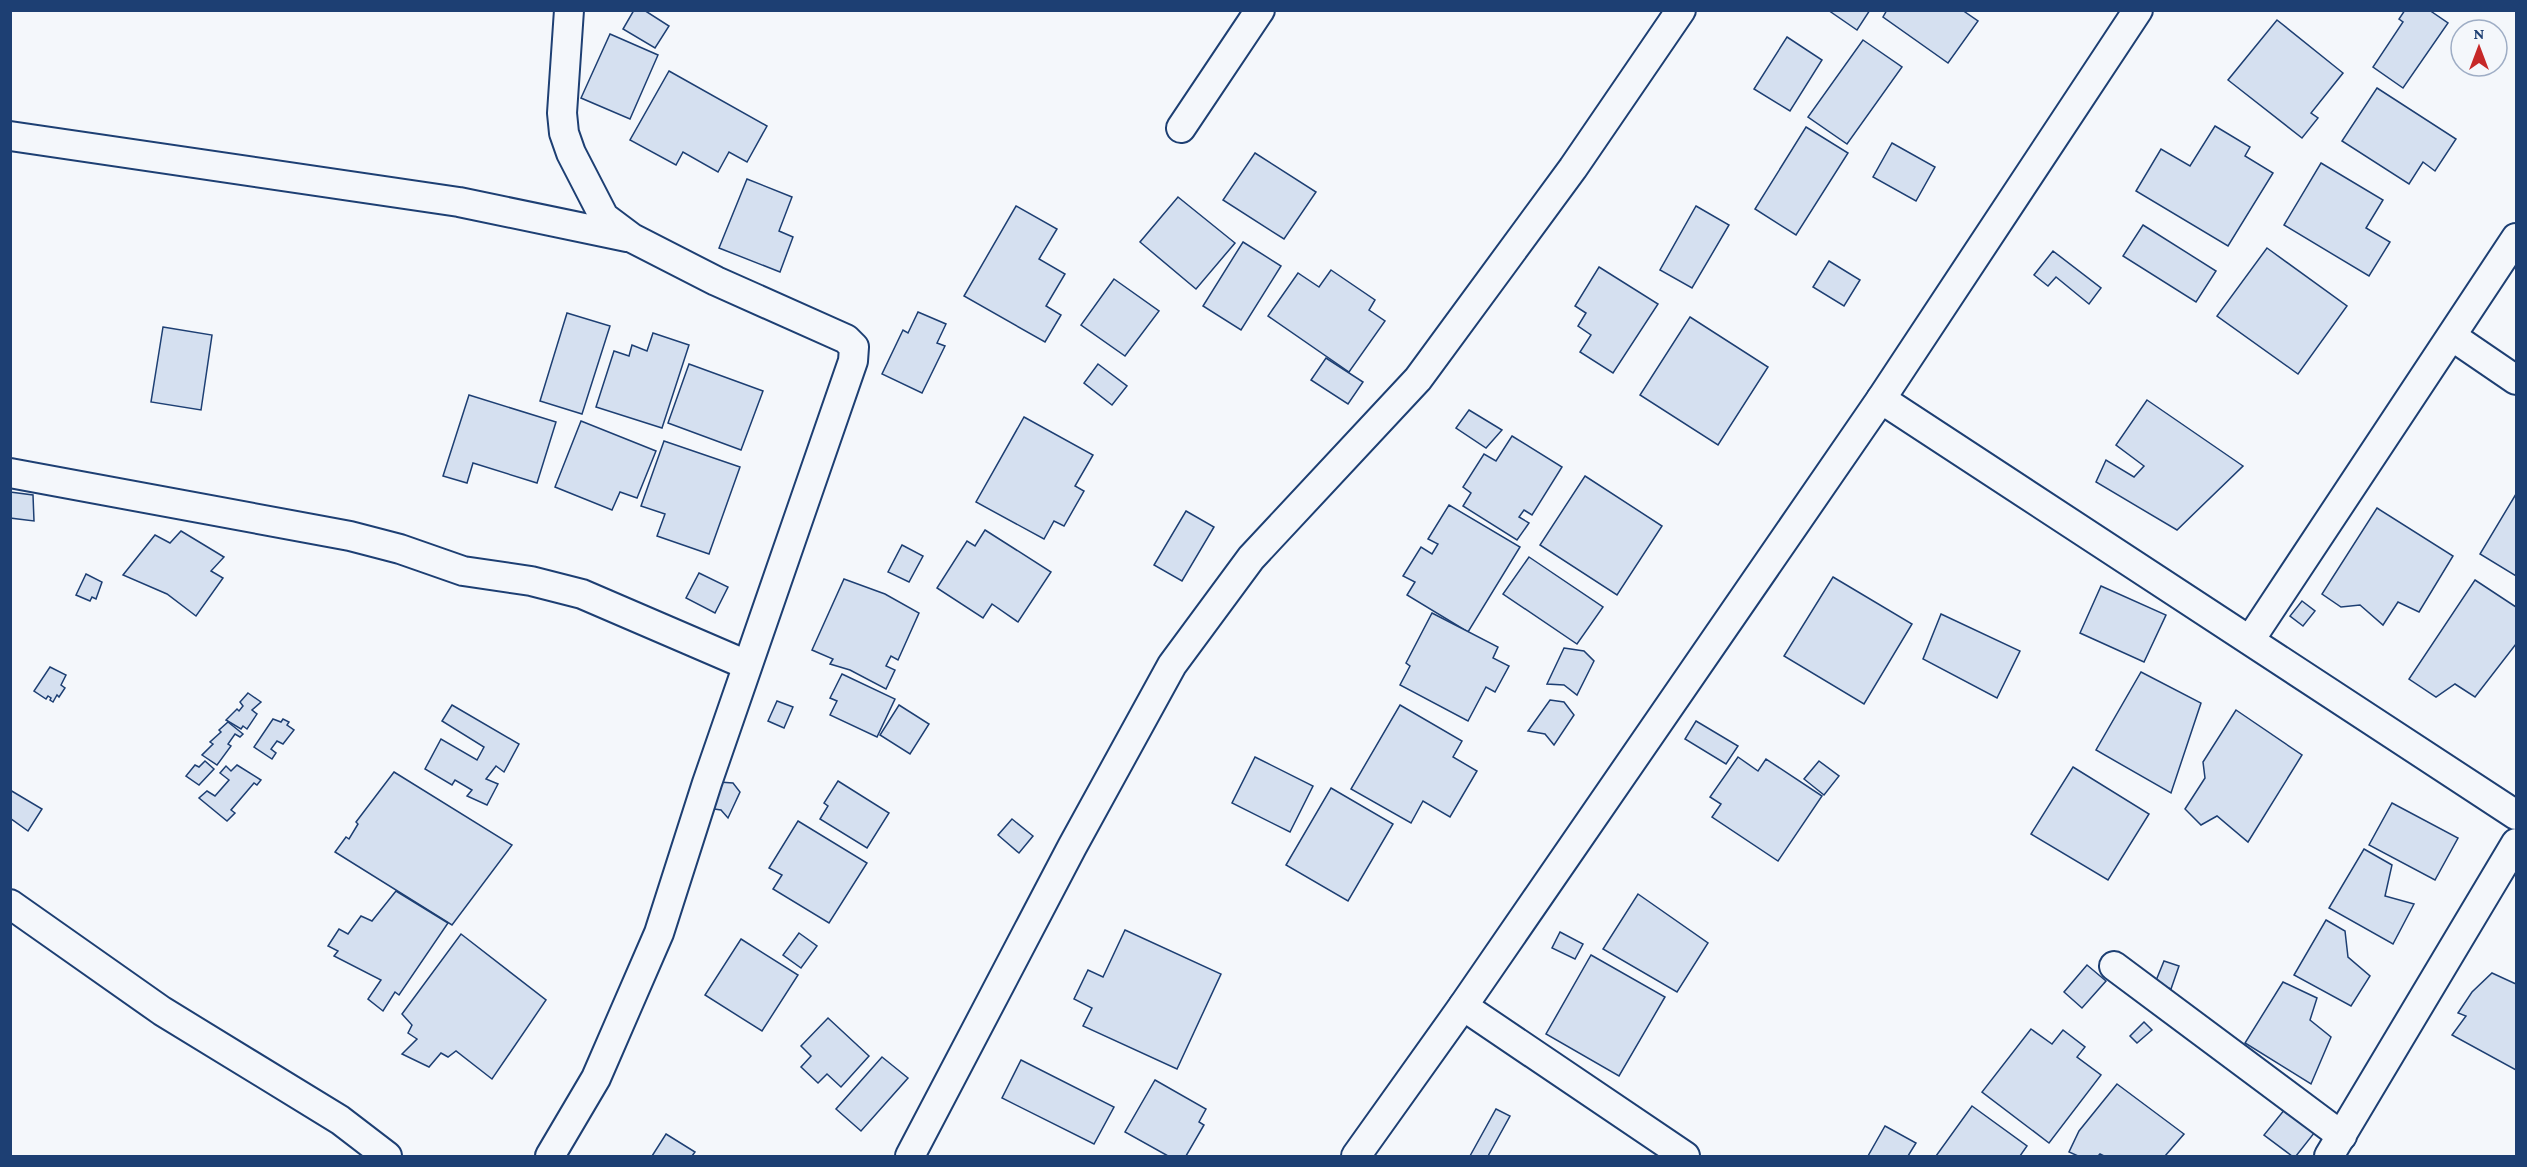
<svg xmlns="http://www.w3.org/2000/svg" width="2527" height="1167" viewBox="0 0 2527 1167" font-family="'Crimson Pro',serif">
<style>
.building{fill:#d5e0f0;stroke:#1d3f73;stroke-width:1.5}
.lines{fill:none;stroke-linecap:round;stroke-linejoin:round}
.minor-casing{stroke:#1d3f73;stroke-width:32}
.minor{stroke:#f4f7fb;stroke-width:28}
</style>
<rect width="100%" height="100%" fill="#f4f7fb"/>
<g class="building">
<polygon points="634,10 644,10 669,26 655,48 623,29"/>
<polygon points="1828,10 1870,10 1857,30"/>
<polygon points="1887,10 1962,10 1978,21 1948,63 1883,17"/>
<polygon points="2405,10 2429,10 2448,23 2403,88 2373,67 2403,22 2399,19"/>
<polygon points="2277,20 2343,73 2311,113 2318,118 2302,138 2228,80"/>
<polygon points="610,34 658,55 630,119 581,98"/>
<polygon points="1787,37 1822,60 1790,111 1754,89"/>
<polygon points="1863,40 1902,67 1847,144 1808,117"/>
<polygon points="669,71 767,126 747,162 729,152 718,172 683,152 676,165 630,140"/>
<polygon points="2377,88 2456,139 2435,171 2423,162 2409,184 2342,141"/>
<polygon points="2215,126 2250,147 2245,156 2273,173 2228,246 2136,191 2161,149 2190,166"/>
<polygon points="1806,127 1848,153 1796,235 1755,209"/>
<polygon points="1892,143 1935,167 1916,201 1873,177"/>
<polygon points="1255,153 1316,192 1284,239 1223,200"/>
<polygon points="2321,163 2383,200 2366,228 2390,242 2369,276 2284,225"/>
<polygon points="747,179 792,197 779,231 793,237 780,272 719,248"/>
<polygon points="1178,197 1235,243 1196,289 1140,242"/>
<polygon points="1016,206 1057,229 1039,259 1065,274 1046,306 1061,315 1045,342 964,296"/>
<polygon points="1696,206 1729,225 1692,288 1660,270"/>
<polygon points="2143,225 2216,271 2196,302 2123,256"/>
<polygon points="1243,242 1281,266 1241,330 1203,306"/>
<polygon points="2267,248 2347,306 2298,374 2217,316"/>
<polygon points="2053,251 2101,288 2089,304 2056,277 2048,286 2034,275"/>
<polygon points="1829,261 1860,280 1844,306 1813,287"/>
<polygon points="1599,267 1658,304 1613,373 1580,352 1591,335 1578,326 1586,313 1575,306"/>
<polygon points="1331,270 1375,300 1369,310 1385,321 1349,372 1268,316 1298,273 1319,287"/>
<polygon points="1114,279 1159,311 1125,356 1081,325"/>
<polygon points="918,312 946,324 937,343 945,346 922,393 882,374 903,330 908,333"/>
<polygon points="567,313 610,326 582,414 540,401"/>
<polygon points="1690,317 1768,367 1718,445 1640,395"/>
<polygon points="163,327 212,335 201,410 151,402"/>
<polygon points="653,333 689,345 662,428 596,407 614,351 629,356 632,345 647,351"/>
<polygon points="1326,358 1363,382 1348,404 1311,380"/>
<polygon points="689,364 763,391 741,450 668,423"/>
<polygon points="1098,364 1127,386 1112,405 1084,383"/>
<polygon points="469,395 556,422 537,483 473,463 467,483 443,476"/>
<polygon points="2147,400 2243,466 2177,530 2096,482 2106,460 2134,477 2144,466 2116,445"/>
<polygon points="1469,410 1502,430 1486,448 1456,428"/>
<polygon points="1024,417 1093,455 1075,486 1084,491 1064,526 1054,521 1044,539 976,502"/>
<polygon points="581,421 656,451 637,498 620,492 612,510 555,487"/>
<polygon points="1512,436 1562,467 1532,515 1524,510 1519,517 1529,523 1517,540 1463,506 1471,493 1463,487 1484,454 1496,461"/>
<polygon points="664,441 740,467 709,554 657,536 665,514 641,506"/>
<polygon points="1585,476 1662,526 1617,595 1540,545"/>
<polygon points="10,492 33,495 34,521 10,518"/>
<polygon points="2516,494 2516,576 2480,554"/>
<polygon points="1449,505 1520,547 1468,632 1407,595 1415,582 1403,576 1421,547 1432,554 1438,544 1428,539"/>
<polygon points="2377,508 2453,556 2419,612 2398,602 2383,625 2360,605 2341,607 2322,594"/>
<polygon points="1186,511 1214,527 1182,581 1154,565"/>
<polygon points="985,530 1051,572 1018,622 992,604 983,618 937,588 967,541 975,546"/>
<polygon points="181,531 224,557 211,571 223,578 196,616 167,594 123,575 155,535 170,543"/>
<polygon points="902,545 923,556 909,582 888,572"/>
<polygon points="1529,557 1603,607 1577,644 1503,594"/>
<polygon points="699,573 728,587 715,613 686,598"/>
<polygon points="86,574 102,582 96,599 92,597 90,601 76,595"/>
<polygon points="1833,577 1912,624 1864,704 1784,656"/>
<polygon points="844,579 885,594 919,613 898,660 891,656 886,666 895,670 886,689 850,670 830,664 833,659 812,650"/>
<polygon points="2475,580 2516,607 2516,644 2475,697 2455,684 2436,697 2409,679"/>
<polygon points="2101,586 2166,615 2144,662 2080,633"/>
<polygon points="2302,601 2315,611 2303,626 2290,616"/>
<polygon points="1432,613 1498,647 1493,658 1509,666 1495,692 1486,687 1468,721 1400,685 1410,666 1406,663"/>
<polygon points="1941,614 2020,651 1997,698 1923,659"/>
<polygon points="1564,648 1584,651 1594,661 1577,695 1564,685 1547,684"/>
<polygon points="50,667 66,675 61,685 65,688 59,697 57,695 53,702 50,700 51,698 48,696 46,699 34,691"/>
<polygon points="2141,672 2201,703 2171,793 2096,750"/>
<polygon points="842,674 895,699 877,737 830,715 837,701 830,698"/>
<polygon points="248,693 261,702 252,710 257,714 247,729 243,726 241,729 226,720 237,709 239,711 243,706 240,702"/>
<polygon points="1550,700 1564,702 1574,715 1554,745 1545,734 1528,731"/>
<polygon points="777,701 793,707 784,728 768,721"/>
<polygon points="452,705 519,744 504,772 496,766 486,779 498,784 487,805 467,796 472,790 455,780 452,785 425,769 441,739 477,760 484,747 442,721"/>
<polygon points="899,705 929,724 910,754 880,735"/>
<polygon points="1400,705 1462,741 1453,757 1477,771 1450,817 1423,801 1411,823 1351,789"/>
<polygon points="2236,710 2302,755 2248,842 2217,816 2201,825 2185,809 2205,778 2203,762"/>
<polygon points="273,719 281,722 283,719 289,722 287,725 294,730 283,744 277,741 271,749 276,753 272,759 254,747"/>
<polygon points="1696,721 1738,746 1726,764 1685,739"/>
<polygon points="228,722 243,734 240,737 235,734 228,744 231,746 217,765 202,755 213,744 210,742 221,732 219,730"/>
<polygon points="1255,757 1313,786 1290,832 1232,803"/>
<polygon points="1738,757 1758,771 1766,759 1822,796 1778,861 1712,817 1721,804 1710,797"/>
<polygon points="205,761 214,769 199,785 186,776 195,765 199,767"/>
<polygon points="1819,761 1839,776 1824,795 1804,779"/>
<polygon points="237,765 261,780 257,785 254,783 231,810 235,813 227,821 199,798 207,791 215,796 229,780 220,773 226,766 231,771"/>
<polygon points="2073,767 2149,814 2108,880 2031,834"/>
<polygon points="394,772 512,845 452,925 335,852 346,837 349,839 358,824 356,822"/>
<polygon points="838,781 889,813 867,848 820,819 828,806 824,803"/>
<polygon points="719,782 733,783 740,792 728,818 721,810 707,808"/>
<polygon points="1331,788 1393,824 1348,901 1286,865"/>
<polygon points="10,790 42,809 28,831 10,818"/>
<polygon points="2392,803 2458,838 2435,880 2369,845"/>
<polygon points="1012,819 1033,836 1019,853 998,835"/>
<polygon points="798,821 867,863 829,923 773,889 782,875 769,868"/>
<polygon points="2364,849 2392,865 2385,896 2414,904 2393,944 2329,908"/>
<polygon points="396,891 448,923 399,995 395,992 383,1011 368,999 381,980 334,956 338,951 328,946 339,929 348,934 361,916 372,921"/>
<polygon points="1638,894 1708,943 1677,992 1603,949"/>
<polygon points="2326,920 2345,931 2348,957 2370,976 2351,1006 2294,975"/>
<polygon points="1125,930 1221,974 1177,1069 1083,1026 1092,1008 1074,999 1088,970 1103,977"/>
<polygon points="1560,932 1583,944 1575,959 1552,948"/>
<polygon points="799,933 817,946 801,968 783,955"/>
<polygon points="461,934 546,1000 492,1079 456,1051 448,1057 441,1053 429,1067 402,1054 417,1039 408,1033 412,1025 402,1014"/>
<polygon points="741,939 798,975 762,1031 705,995"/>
<polygon points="1591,955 1665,997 1619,1076 1546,1034"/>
<polygon points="2164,961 2179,966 2171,989 2155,983"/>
<polygon points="2087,965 2106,981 2082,1008 2064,992"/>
<polygon points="2492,973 2516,984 2516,1070 2452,1035 2466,1016 2458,1013 2472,992"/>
<polygon points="2283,982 2317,998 2310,1020 2331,1037 2311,1084 2245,1043"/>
<polygon points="828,1018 869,1056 841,1087 827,1074 818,1083 801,1067 811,1056 801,1046"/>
<polygon points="2144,1022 2152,1030 2137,1043 2130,1036"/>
<polygon points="2031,1029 2052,1044 2063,1030 2085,1047 2077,1057 2101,1075 2049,1143 1982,1092"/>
<polygon points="882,1057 908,1078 861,1131 836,1109"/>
<polygon points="1021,1060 1114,1107 1094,1144 1002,1098"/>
<polygon points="1155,1080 1206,1109 1199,1122 1204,1125 1186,1156 1168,1156 1125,1132"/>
<polygon points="2117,1084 2184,1134 2165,1156 2104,1156 2100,1154 2098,1156 2078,1156 2069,1152 2079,1131"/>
<polygon points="1972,1106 2027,1146 2020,1156 1936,1156"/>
<polygon points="1496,1109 1510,1116 1488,1156 1470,1156"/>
<polygon points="2285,1109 2315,1132 2296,1156 2292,1156 2264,1135"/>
<polygon points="1885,1126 1916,1143 1908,1156 1868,1156"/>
<polygon points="666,1134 695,1152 692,1156 652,1156"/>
</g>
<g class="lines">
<defs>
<g id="minor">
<polyline points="1181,128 1260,10"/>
<polyline points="10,136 459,202 627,237"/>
<polyline points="2453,337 2516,380"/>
<polyline points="1881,399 2516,815"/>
<polyline points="10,473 350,536 400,549 463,571 531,581 582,594 747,665"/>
<polyline points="2250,640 2516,238"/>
<polyline points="10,904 162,1011 340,1120 387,1156"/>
<polyline points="2114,966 2342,1136"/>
<polyline points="1463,1006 1685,1156"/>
<polyline points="550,1156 596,1078 659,933 707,783 853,361 854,347 846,339 716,281 632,238 604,217 571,153 564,133 562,113 569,10"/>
<polyline points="910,1156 1072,847 1172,665 1251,558 1418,379 1573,168 1681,10"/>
<polyline points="1356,1156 1463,1006 1881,399 2138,10"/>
<polyline points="2329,1156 2516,843"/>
</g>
</defs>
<use href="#minor" class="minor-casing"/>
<use href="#minor" class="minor"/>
</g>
<rect width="2527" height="1167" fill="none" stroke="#1d3f73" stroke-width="24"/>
<g transform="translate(2479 48)"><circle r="28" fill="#f4f7fb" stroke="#9eadc5" stroke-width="1.5"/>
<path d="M0-4.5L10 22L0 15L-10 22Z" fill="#c62828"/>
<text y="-9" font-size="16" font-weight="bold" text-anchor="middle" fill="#1d3f73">N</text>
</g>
</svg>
